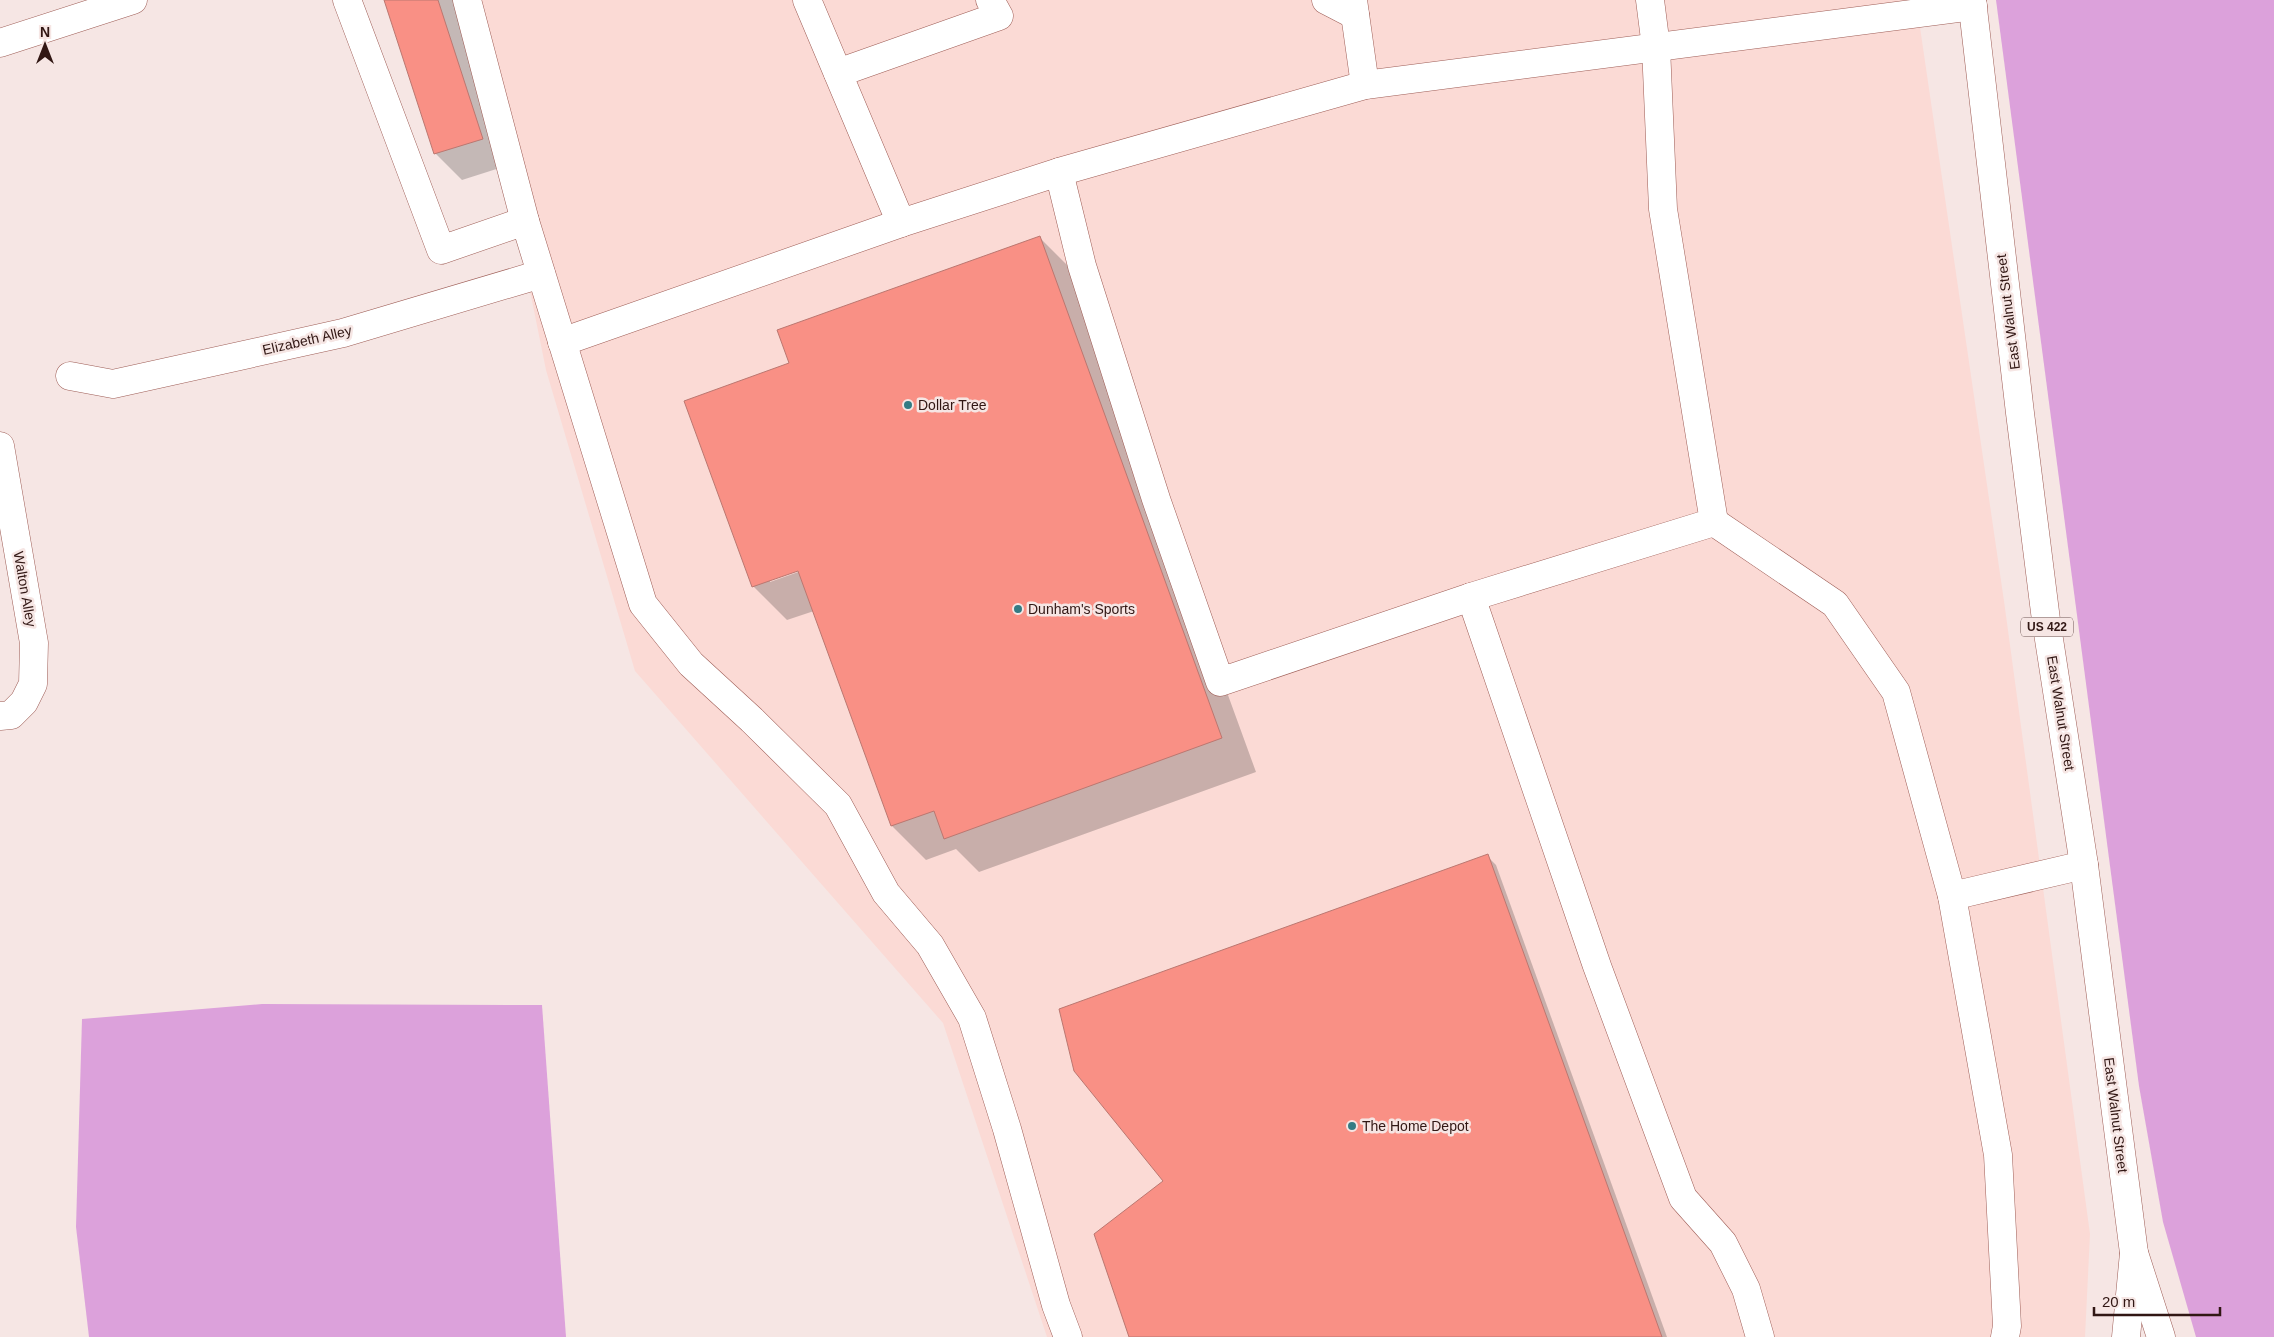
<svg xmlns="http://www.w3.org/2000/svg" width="2274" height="1337" viewBox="0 0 2274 1337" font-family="Arial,sans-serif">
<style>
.built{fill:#fbdad5}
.green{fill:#dca1db}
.shadow{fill:#0003;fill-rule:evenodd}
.building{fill:#f99085;stroke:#bb7770}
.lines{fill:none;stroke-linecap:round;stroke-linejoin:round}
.minor-casing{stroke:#9e5d56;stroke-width:29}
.highway-casing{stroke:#9e5d56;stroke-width:29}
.minor{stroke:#fff;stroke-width:28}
.highway{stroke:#fff;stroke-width:28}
.poi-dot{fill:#347b84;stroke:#f6e6e4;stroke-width:2}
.labels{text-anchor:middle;stroke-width:5;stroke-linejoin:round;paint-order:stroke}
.shield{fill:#f6e6e4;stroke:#6c5552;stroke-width:1}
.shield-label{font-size:12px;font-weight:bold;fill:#311714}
.street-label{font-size:14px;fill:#311714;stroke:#f6e6e4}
.poi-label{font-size:14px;fill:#311714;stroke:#f6e6e4;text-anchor:start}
</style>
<rect width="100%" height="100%" fill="#f6e6e4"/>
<polygon class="built" points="459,0 1916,0 2004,601 2090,1234 2085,1337 1047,1337 943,1023 635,671 546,370 506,172"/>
<g class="green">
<polygon points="1996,0 2274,0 2274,1337 2196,1337 2163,1222 2139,1086"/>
<polygon points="262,1004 542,1005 566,1337 89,1337 76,1227 82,1019"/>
</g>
<g class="shadow">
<polygon points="385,0 455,0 509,165 462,180 435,153"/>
<path d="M1039 237 1074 272 1256 772 979 872 956 849 926 860 892 826 814 611 787 620 753 586 791 364ZM803 567 804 570 770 582V579Z"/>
<polygon points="1487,856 1496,865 1667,1337 1131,1337 1165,1181"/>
</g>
<g class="building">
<polygon points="384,0 438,0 483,139 434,154"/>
<polygon points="1040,236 1222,738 944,839 934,811 891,826 798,571 752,587 684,401 789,363 777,330"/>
<polygon points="1488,854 1662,1337 1129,1337 1094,1234 1163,1181 1074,1071 1059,1009"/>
</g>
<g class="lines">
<defs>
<g id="minor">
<polyline points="347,0 441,250 525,221"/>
<polyline points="467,0 525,221 643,604 691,664 752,720 838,805 886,893 930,945 972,1018 1007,1129 1056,1305 1068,1337"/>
<polyline points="807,0 901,223 1059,172 1365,85 1973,6"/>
<polyline points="1326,0 1355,15"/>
<polyline points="1353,0 1365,85"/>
<polyline points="838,73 999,16 990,0"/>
<polyline points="1059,172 1082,266 1156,499 1220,682 1471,597 1597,966 1683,1198 1723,1243 1746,1289 1760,1337"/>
<polyline points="562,342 901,223"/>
<polyline points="70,376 113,384 343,333 541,274"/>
<polyline points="0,446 34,643 33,684 24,702 11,715 0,716"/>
<polyline points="1714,522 1835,604 1896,692 1952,896 1998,1155 2007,1326 2005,1337"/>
<polyline points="1471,597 1714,522 1663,209 1656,47 1650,0"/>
<polyline points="1952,896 2084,865"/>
<polyline points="2134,1253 2161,1337"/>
</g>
<g id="highway">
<polyline points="1972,0 2020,413 2046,620 2084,865 2134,1253 2126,1337"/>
<polyline points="0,43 133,0"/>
</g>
</defs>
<use href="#minor" class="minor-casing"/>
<use href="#highway" class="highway-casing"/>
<use href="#minor" class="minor"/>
<use href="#highway" class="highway"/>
</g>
<g class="poi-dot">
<circle cx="908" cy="405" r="5"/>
<circle cx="1018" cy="609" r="5"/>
<circle cx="1352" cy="1126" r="5"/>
</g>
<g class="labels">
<rect class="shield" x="2021" y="617.5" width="52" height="19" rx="4"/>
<g class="shield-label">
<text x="2047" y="631">US 422</text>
</g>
<g class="street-label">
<text transform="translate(2008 312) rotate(-97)" y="5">East Walnut Street</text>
<text transform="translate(307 340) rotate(-13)" y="5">Elizabeth Alley</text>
<text transform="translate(25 589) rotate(80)" y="5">Walton Alley</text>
<text transform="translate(2061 713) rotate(81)" y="5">East Walnut Street</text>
<text transform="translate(2116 1115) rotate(83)" y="5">East Walnut Street</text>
</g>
<g class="poi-label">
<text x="918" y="410">Dollar Tree</text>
<text x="1028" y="614">Dunham's Sports</text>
<text x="1362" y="1131">The Home Depot</text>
</g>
</g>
<g transform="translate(45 45)" stroke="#f6e6e4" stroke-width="4" paint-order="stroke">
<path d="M0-4L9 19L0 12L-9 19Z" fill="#311714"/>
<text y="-8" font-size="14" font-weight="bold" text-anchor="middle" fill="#311714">N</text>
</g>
<path d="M2094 1307v8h126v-8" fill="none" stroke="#311714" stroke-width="2.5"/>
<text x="2102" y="1307" font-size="15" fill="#311714" stroke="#f6e6e4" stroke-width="4" paint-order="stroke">20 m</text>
</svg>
